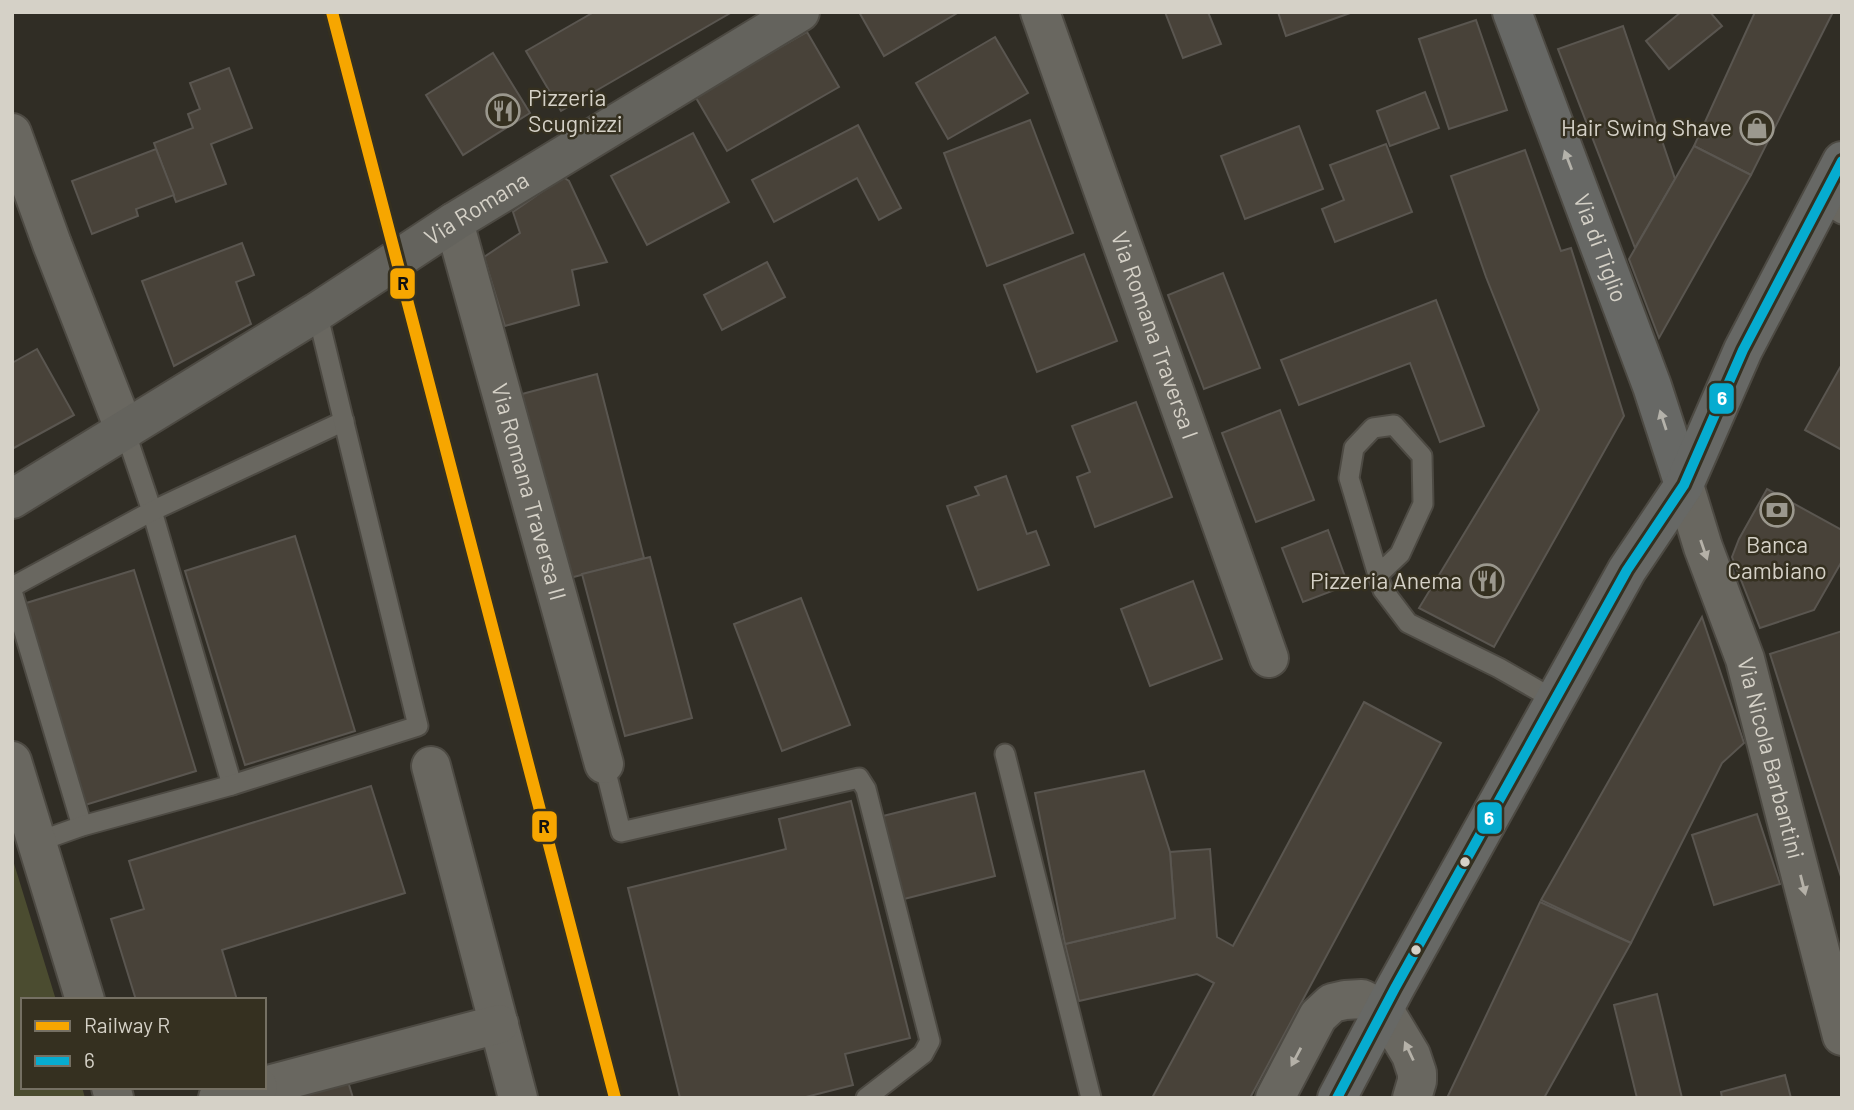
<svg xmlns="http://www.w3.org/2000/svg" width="1854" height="1110" viewBox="0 0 1854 1110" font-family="Barlow,sans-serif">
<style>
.green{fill:#4b4c30}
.building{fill:#484239;stroke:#5a5650;stroke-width:2}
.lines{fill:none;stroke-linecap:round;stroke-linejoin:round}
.service-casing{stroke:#4d4a43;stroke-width:23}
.minor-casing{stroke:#4d4a43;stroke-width:42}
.secondary-casing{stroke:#4d4a43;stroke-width:42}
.primary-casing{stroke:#4d4a43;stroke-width:42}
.service{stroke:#696760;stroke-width:19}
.minor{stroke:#696760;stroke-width:38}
.secondary{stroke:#64635d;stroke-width:38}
.primary{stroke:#676865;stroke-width:38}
.bus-1-casing{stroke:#353020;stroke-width:16}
.bus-1{stroke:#06acd0;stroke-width:10}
.rail-1-casing{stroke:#353020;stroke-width:18}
.rail-1{stroke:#f7a600;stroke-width:12}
.oneway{fill:#b4b2aa}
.oneway2{fill:#b5b1a8}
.bus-dot{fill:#d5d1c7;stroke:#353020;stroke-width:2.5}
.labels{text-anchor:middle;stroke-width:5;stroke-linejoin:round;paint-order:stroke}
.poi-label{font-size:23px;fill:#d5d1c7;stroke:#353020;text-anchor:end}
.street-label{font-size:23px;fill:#d5d1c7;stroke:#353020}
.line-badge{stroke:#353020;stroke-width:2.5}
.badge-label{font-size:19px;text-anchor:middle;font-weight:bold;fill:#fff}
.pale-badge-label{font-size:19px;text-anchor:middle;font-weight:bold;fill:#111}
</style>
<rect width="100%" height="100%" fill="#302d25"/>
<polygon class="green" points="12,857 56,1000 23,1000 23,1087 82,1087 85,1098 12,1098"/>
<g class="building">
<polygon points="594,12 732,12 561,111 526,51"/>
<polygon points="859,12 959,12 884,56"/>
<polygon points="1165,12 1208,12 1221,44 1183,58"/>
<polygon points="1278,12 1353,12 1286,36"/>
<polygon points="1681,12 1710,12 1722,26 1669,69 1646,41"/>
<polygon points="1755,12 1833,12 1751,175 1694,146"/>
<polygon points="1476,20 1507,110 1449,129 1419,39"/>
<polygon points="1623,26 1675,179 1635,248 1558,49"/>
<polygon points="807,32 839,87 727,151 695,96"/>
<polygon points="995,37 1028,93 948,139 916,83"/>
<polygon points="493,53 530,113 463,155 426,95"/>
<polygon points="229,68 252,128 211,144 226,184 176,202 154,143 193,128 188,114 200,109 190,83"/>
<polygon points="1425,92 1439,128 1390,146 1377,111"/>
<polygon points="1030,120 1073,233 987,266 944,153"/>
<polygon points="858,125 901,208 879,220 857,178 774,222 752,180"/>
<polygon points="1299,126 1323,189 1245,219 1221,156"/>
<polygon points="693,133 729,202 647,245 611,176"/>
<polygon points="1386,144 1412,212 1335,242 1322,209 1344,200 1330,165"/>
<polygon points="1694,146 1751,175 1659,338 1629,259"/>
<polygon points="156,149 174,195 136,209 138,216 92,234 72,181"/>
<polygon points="1525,150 1561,251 1571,248 1624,416 1494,647 1419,608 1539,410 1486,277 1451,176"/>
<polygon points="563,177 569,181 607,262 572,270 579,305 505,326 484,257 520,233 513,212"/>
<polygon points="242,243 254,275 236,282 251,324 174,366 142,281"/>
<polygon points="1084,254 1117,341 1037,372 1004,285"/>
<polygon points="767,262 785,297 722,330 704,295"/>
<polygon points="1223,273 1260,368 1204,389 1168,295"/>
<polygon points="1436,300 1484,426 1440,442 1410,363 1299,405 1281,360"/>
<polygon points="37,349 74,415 12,449 12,363"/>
<polygon points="1842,364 1842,450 1805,430"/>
<polygon points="597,374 644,558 570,578 522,394"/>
<polygon points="1136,402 1172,497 1095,527 1077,477 1090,472 1072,426"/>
<polygon points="1280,410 1314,500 1256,522 1222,433"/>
<polygon points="1006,476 1027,534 1036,531 1049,565 978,590 947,506 979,495 975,487"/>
<polygon points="1767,489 1842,530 1842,561 1814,610 1760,628 1732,557 1739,539"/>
<polygon points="1328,530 1348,585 1303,602 1282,548"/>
<polygon points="295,536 355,731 245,765 185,571"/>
<polygon points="650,557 692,718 625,736 582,574"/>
<polygon points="134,570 196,771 85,805 23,604"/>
<polygon points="1193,581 1222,659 1150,686 1121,609"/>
<polygon points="801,598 850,725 782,751 734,624"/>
<polygon points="1702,617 1744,743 1722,763 1631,943 1541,900"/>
<polygon points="1842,631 1842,880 1770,654"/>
<polygon points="1364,702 1441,743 1250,1098 1152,1098 1214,983 1197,974 1079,1001 1065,944 1175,918 1170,852 1210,849 1217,937 1233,946"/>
<polygon points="1144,771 1170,852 1175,918 1065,944 1035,793"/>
<polygon points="371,786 405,893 222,950 237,1000 136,1000 111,919 144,909 129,861"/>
<polygon points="975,793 995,876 900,900 879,817"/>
<polygon points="851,801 910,1038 845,1054 853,1085 802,1098 680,1098 628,888 786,849 779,819"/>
<polygon points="1757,814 1780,884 1714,905 1692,835"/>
<polygon points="1540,902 1631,943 1544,1098 1447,1098"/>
<polygon points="1657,994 1682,1098 1637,1098 1614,1005"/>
<polygon points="346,1075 353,1098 275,1098"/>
<polygon points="1785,1075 1791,1098 1722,1098 1721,1092"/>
</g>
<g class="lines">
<defs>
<g id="service">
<polyline points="1820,201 1842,214"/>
<polyline points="125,431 152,511 232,785"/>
<polyline points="1378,575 1400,554 1423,504 1422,456 1394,425 1373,428 1354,448 1349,478 1378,575 1383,590 1408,623 1499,668 1555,700"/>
<polyline points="12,587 152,511 344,421"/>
<polyline points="12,591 82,826"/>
<polyline points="1005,754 1091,1098"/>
<polyline points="604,764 621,832 859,778 866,789 930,1041 923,1054 866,1098"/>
<polyline points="37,842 82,826 232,785 418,726 317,312"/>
</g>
<g id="minor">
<path id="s1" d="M1040 12 1269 658"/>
<polyline points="12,133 52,244 125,431"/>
<path id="s2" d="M454 222 604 764"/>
<path id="s3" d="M1684 485 1703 547 1745 659 1842 1036"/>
<polyline points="12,761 85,1000"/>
<polyline points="431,766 518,1098"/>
<polyline points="264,1086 499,1024"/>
<polyline points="111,1087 114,1098"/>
<polyline points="218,1098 258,1087"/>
<polyline points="1275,1098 1318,1016 1332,1003 1345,1000 1362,999 1384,1010 1411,1055 1417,1073 1417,1081 1412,1098"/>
</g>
<g id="secondary">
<path id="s4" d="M12 499 317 312 454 222 800 12"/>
</g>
<g id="primary">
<path id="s5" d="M1512 12 1652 386 1684 485"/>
<polyline points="1337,1098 1395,988 1627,570 1684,485 1743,350 1842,161"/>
</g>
</defs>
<use href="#service" class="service-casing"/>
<use href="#minor" class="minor-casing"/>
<use href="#secondary" class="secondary-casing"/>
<use href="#primary" class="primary-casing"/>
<use href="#service" class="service"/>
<use href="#minor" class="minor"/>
<use href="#secondary" class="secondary"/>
<use href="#primary" class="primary"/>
<defs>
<polyline id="bus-1" points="1337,1098 1395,988 1627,570 1684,485 1743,350 1842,161"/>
</defs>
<use href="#bus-1" class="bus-1-casing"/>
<use href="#bus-1" class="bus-1"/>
<defs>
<polyline id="rail-1" points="332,12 615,1098"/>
</defs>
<use href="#rail-1" class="rail-1-casing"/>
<use href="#rail-1" class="rail-1"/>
</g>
<defs><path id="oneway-solid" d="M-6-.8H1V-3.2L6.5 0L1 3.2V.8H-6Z" transform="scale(1.75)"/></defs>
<g class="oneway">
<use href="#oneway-solid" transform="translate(1568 160) rotate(-111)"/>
<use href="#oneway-solid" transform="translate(1663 420) rotate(-108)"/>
</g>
<g class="oneway2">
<use href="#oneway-solid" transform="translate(1704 550) rotate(71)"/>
<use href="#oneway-solid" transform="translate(1803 885) rotate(76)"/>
<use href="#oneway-solid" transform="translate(1409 1051) rotate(-115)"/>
<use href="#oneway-solid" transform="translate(1296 1057) rotate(118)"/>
</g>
<defs>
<symbol id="restaurant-ring" viewBox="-11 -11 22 22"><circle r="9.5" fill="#353020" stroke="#9b988e" stroke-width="1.5"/><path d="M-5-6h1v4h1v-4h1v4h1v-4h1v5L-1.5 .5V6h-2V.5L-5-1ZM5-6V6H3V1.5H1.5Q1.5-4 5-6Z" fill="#9b988e"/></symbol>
<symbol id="shop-ring" viewBox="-11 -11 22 22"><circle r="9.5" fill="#353020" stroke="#9b988e" stroke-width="1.5"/><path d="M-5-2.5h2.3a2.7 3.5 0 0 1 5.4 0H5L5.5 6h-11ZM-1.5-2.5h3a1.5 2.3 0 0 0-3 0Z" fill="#9b988e"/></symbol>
<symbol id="bank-ring" viewBox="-11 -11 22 22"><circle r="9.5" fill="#353020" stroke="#9b988e" stroke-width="1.5"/><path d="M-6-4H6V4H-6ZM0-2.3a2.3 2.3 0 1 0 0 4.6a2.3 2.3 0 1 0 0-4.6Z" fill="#9b988e"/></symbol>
</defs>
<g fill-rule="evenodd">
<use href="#restaurant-ring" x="484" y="92" width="38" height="38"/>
<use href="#shop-ring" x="1738" y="109" width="38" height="38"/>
<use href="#bank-ring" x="1758" y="491" width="38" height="38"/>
<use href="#restaurant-ring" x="1468" y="562" width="38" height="38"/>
</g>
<g class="bus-dot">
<circle cx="1465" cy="862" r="6"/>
<circle cx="1416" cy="950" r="6"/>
</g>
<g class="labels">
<g class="poi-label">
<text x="528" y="106" text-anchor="start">Pizzeria<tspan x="528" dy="26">Scugnizzi</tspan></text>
<text x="1732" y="136">Hair Swing Shave</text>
<text x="1777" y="553" text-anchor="middle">Banca<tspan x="1777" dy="26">Cambiano</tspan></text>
<text x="1462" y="589">Pizzeria Anema</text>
</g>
<g class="street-label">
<text dy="8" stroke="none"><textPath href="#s4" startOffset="548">Via Romana</textPath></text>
<text dy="8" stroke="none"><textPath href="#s5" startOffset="252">Via di Tiglio</textPath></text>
<text dy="8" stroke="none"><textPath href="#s1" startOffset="343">Via Romana Traversa I</textPath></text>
<text dy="8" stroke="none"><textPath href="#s2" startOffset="280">Via Romana Traversa II</textPath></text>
<text dy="8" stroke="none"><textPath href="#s3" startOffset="287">Via Nicola Barbantini</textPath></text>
</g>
</g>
<g class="line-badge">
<rect x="389" y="267" width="27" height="33" rx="7" fill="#f7a600"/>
<rect x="1708" y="382" width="27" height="33" rx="7" fill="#06acd0"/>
<rect x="1476" y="801" width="27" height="34" rx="7" fill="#06acd0"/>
<rect x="531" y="810" width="27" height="33" rx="7" fill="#f7a600"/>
</g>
<g class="badge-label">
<text x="1722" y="405">6</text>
<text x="1489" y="825">6</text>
</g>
<g class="pale-badge-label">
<text x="403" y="290">R</text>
<text x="544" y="833">R</text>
</g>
<rect width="1854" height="1110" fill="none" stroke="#d5d1c7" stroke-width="28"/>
<rect x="21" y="998" width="245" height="91" fill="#353020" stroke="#757063" stroke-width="2"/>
<rect x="35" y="1021" width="35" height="10" fill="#f7a600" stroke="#757063" stroke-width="2"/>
<text x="84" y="1033" font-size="21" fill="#d5d1c7">Railway R</text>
<rect x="35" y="1056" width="35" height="10" fill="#06acd0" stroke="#757063" stroke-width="2"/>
<text x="84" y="1068" font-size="21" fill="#d5d1c7">6</text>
</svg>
